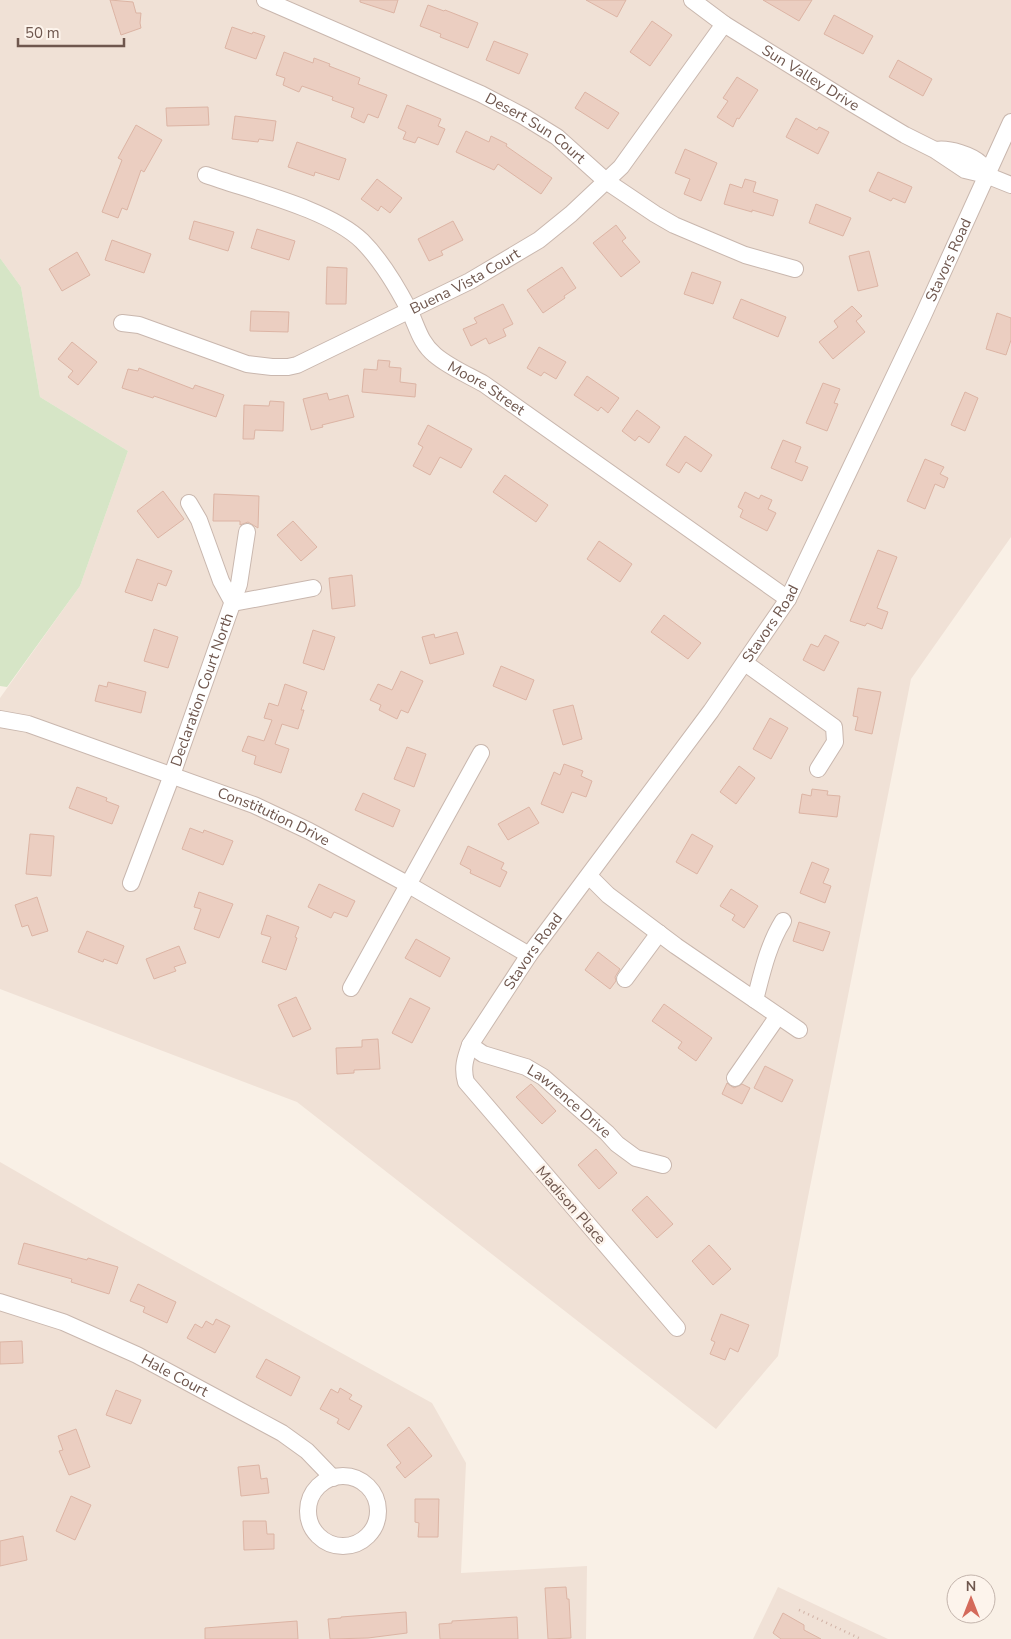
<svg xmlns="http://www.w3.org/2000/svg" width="1011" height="1639" viewBox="0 0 1011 1639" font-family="'Nunito Sans',sans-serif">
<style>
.residential{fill:#f0e1d6}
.green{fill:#d6e5c6}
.building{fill:#ebcec1;stroke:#dcb4a4}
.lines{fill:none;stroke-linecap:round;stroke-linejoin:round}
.minor-casing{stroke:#c9b7ae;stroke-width:18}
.path{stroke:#d0b1a5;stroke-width:2.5;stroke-dasharray:1 4;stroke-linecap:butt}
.minor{stroke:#fff;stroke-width:16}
.labels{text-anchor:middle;stroke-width:5;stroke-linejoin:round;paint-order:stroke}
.street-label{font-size:15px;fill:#6f574e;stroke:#fdf4ec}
</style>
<rect width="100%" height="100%" fill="#f9f0e6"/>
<g class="residential">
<polygon points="0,0 1011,0 1011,537 911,679 806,1207 778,1356 716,1429 297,1102 0,989 0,698 80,586 128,451 40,397 21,287 0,258"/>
<polygon points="0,1162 106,1223 432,1403 466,1463 461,1573 587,1566 586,1639 0,1639"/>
<polygon points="778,1587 888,1639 753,1639"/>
</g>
<polygon class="green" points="0,258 21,287 40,397 128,451 80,586 7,687 0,686"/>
<g class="building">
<polygon points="110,0 133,2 136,13 141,13 140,23 141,28 121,35"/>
<polygon points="360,0 398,0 394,13 360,2"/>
<polygon points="586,0 626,0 617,17"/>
<polygon points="763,0 812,0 799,21"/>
<polygon points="428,5 444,11 445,10 478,23 468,48 440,37 441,34 420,26"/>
<polygon points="834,15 873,36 863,54 824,34"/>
<polygon points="652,21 672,35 650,66 630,52"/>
<polygon points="232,27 252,34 253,32 265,36 256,59 225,48"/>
<polygon points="494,41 528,54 519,74 486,60"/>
<polygon points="284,52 313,63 314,58 330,64 329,66 360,78 358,84 387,95 378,118 368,114 364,123 351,117 354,108 332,100 333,97 302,86 299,92 283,85 285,78 276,75"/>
<polygon points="898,60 932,79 923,96 889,77"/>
<polygon points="737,77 758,90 739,119 737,118 733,127 717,117 728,101 723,98"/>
<polygon points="585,92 619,113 608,129 575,108"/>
<polygon points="407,105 441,119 438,126 445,129 438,145 418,137 415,143 403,139 406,132 398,128"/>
<polygon points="208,107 209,125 167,126 166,108"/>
<polygon points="235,116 276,121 273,141 259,139 258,142 232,139"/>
<polygon points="796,118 817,130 819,127 829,132 818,154 786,137"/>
<polygon points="136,125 162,140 144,172 141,170 127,210 122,208 118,218 102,212 122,160 118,158"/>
<polygon points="466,131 489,142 491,136 507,144 506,146 552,178 541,194 498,164 494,170 456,152"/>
<polygon points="297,142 346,159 339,180 315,172 314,176 288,167"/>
<polygon points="685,149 717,163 701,201 684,194 690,179 675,173"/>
<polygon points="878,172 912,187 905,203 893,198 891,201 869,191"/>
<polygon points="377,179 402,198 390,213 381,206 378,211 361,199"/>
<polygon points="745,179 756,182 753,192 778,200 773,216 752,210 752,212 724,204 730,184 742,188"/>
<polygon points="816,204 851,218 843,236 809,223"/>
<polygon points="194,221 234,232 228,251 189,239"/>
<polygon points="453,221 463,240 441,251 443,255 429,261 418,239"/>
<polygon points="616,225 626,238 622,241 640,262 621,277 593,243"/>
<polygon points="257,229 295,241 289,260 251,248"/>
<polygon points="112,240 151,254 144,273 105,260"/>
<polygon points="869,251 878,286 858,291 849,256"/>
<polygon points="77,252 90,275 62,291 49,269"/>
<polygon points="327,267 347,268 346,304 326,304"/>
<polygon points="562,267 576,288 564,296 565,298 543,313 527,290"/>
<polygon points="692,272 721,282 713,304 684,294"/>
<polygon points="741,299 786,317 778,337 733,318"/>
<polygon points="503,304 513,324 503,329 506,336 489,344 486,338 471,346 463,329 477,323 474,318"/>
<polygon points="852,306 862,316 856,321 865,332 833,359 819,342 838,327 834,321"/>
<polygon points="251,311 289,312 288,332 250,331"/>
<polygon points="997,313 1011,318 1011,340 1006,355 986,349"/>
<polygon points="72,342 97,362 78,385 68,377 73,371 58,359"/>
<polygon points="539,347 566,362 556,379 544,372 541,376 527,368"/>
<polygon points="378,360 390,361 389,367 401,368 400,382 416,384 415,397 362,392 364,369 377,370"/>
<polygon points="139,368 193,389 195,385 224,395 216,417 154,396 153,398 122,388 128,369 138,371"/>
<polygon points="587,376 619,398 608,413 601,407 598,411 574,395"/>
<polygon points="823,383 840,389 834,403 838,404 827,431 806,423"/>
<polygon points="965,392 978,398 965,431 951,425"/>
<polygon points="327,393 329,400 348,395 354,417 322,425 323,427 311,430 303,399"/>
<polygon points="270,401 284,402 283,431 255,430 254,439 243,439 244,405 269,406"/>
<polygon points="637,410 660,427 649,443 639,436 635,441 622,431"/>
<polygon points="428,425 472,449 461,468 440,457 430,475 413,466 423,447 418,444"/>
<polygon points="685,436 712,455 701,472 686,462 679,473 666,465"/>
<polygon points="783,440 801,447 795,462 808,467 802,481 771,468"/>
<polygon points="925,459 944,467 940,474 948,478 944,488 935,484 925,509 907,501"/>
<polygon points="505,475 548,505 536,522 493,492"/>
<polygon points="163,491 184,519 158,538 137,511"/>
<polygon points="745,492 759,499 761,495 772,500 768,509 776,513 767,531 740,517 743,510 738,507"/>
<polygon points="214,494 259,496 258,528 248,522 240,525 240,521 213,521"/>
<polygon points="293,521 317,547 301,561 277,535"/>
<polygon points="599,541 632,564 620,582 587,559"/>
<polygon points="878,550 897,557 877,608 888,612 882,629 867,623 865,626 850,621"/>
<polygon points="137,559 172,571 166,586 158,583 152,601 125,592"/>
<polygon points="352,575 355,606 332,609 329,578"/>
<polygon points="664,615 701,643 688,659 651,632"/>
<polygon points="154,629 178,637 168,668 144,661"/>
<polygon points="313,630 335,637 324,670 303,663"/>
<polygon points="457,632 464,654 430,664 422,637 434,634 435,638"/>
<polygon points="825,635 839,642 824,671 803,660 811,644 818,647"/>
<polygon points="501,666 534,680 526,700 493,686"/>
<polygon points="401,671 423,681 408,713 401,710 397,719 379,710 381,705 370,700 378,684 392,690"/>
<polygon points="108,682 146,692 141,713 95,701 99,685 107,687"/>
<polygon points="285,684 307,692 301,710 304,710 298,729 282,724 275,744 289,749 281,773 254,764 256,756 242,751 248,736 264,741 272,720 264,718 269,703 278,706"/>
<polygon points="858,688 881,692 872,734 855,730 858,717 853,716"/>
<polygon points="573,705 582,739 563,745 553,710"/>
<polygon points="770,718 788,728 771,759 753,749"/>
<polygon points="407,747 426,754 414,787 394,779"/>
<polygon points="564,764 583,771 581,776 592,781 586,797 572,792 563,813 541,804 554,772 560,775"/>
<polygon points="739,766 755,778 736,804 720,792"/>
<polygon points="77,787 107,798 106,801 119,806 112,824 69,808"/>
<polygon points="812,789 828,791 827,795 840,796 837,817 799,813 802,794 811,796"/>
<polygon points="363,793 400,810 393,827 355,810"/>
<polygon points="529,807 539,823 508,840 498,824"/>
<polygon points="190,828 203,833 204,830 233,841 223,865 182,849"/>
<polygon points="30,834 54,836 51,876 26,874"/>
<polygon points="692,834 713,846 697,874 676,862"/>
<polygon points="468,846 504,863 501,869 507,872 500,887 470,873 471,870 460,864"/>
<polygon points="812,862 829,869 823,883 831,886 825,903 800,893"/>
<polygon points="319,884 355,901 347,917 334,912 331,918 308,907"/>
<polygon points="731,889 758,906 744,928 732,920 735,915 720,906"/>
<polygon points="199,892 233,904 219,938 194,929 201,909 194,907"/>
<polygon points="37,897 48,931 32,936 28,925 22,927 15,905"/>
<polygon points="267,915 299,927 295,937 297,938 286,970 262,962 271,937 261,934"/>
<polygon points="799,922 830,932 823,951 793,941"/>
<polygon points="87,931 124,946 117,964 104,959 103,962 78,952"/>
<polygon points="416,939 450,958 440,977 405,958"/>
<polygon points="179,946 186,963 174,967 176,971 154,979 146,959"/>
<polygon points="598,952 620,969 615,977 616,981 610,989 585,970"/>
<polygon points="296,997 311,1029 293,1037 278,1005"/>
<polygon points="410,998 430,1008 412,1043 392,1033"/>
<polygon points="664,1004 712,1038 696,1061 678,1048 682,1042 652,1021"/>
<polygon points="378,1039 380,1069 354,1070 354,1073 337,1074 336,1048 362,1047 362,1040"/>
<polygon points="765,1066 793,1080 782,1102 754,1088"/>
<polygon points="727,1083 734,1088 742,1084 750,1088 742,1104 722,1094"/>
<polygon points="531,1084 556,1111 542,1124 516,1097"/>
<polygon points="596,1149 617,1173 599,1189 578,1165"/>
<polygon points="647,1196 673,1224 657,1238 632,1210"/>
<polygon points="24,1243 87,1260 88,1258 118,1267 109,1294 71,1282 72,1279 18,1264"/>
<polygon points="709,1245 731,1269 713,1285 692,1261"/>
<polygon points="138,1284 176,1302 167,1323 143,1312 145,1307 130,1301"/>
<polygon points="721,1314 749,1325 738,1352 730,1348 725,1360 710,1354 715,1342 711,1340"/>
<polygon points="216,1319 230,1326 215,1353 187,1338 195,1324 202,1328 206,1321 213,1325"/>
<polygon points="22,1341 23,1363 0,1364 0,1342"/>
<polygon points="266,1359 300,1377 291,1396 256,1377"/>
<polygon points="340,1388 352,1395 349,1399 362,1406 349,1430 337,1423 339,1419 320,1409 331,1389 338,1393"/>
<polygon points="116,1390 141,1400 131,1424 106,1415"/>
<polygon points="409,1427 432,1456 405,1478 396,1467 401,1463 387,1445"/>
<polygon points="76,1429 90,1467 69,1475 59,1451 63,1450 58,1436"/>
<polygon points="259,1465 261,1479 267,1478 269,1493 241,1496 238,1467"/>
<polygon points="71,1496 91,1505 75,1540 56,1531"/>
<polygon points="415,1499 439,1499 438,1537 418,1537 419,1523 415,1522"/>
<polygon points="243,1521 266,1521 267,1534 274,1534 274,1549 244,1550"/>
<polygon points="23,1536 27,1560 0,1566 0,1541"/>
<polygon points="566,1587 567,1599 569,1599 571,1638 548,1639 545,1588"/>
<polygon points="406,1612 407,1633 368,1638 330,1639 328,1619 341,1618 341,1617"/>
<polygon points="783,1613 804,1625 804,1630 821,1639 781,1639 773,1633"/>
<polygon points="517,1617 518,1639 440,1639 439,1624 452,1623 452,1621"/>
<polygon points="297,1621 298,1639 205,1639 205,1628"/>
</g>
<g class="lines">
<defs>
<g id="minor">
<path id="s1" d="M265 0 481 94 523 116 557 137 606 181 655 214 674 225 745 255 795 269"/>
<path id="s2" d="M692 0 724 24 853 104 905 135 935 150 965 170 986 175 1011 185"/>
<path d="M936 150C949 148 972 155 981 164 984 166 985 172 986 175"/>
<path id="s3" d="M206 175C251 191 329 209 362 241 382 261 396 285 409 310 417 326 420 343 435 355 449 367 468 375 484 384L788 599"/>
<path id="s4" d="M122 323 139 325 247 364 272 367H288L297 365 470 281 539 240 571 214 621 167 724 24"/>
<polyline points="189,503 199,520 221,581 233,603"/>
<polyline points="233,603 313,588"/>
<polyline points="745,663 834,727 835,742 818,769"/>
<path id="s5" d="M0 719 28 724 254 805 309 831 409 885 529 955"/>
<polyline points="589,876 608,895 676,946 799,1030"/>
<path id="s6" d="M131 883 172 775 239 584 247 532"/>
<polyline points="625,979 659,933"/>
<polyline points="351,988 481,753"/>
<path d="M755 1000C762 973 768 945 783 921"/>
<path id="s7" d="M470 1045 483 1054 526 1067 543 1077 607 1133 617 1144 636 1158 663 1165"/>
<polyline points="735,1078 778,1016"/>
<path id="s8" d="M0 1302 63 1322 137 1355 282 1433 307 1451 333 1478"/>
<path id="s9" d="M677 1328 466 1082C462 1068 465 1059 470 1045L529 955 711 711 788 599 922 318 1011 122"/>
<circle cx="343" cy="1511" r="35"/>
</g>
</defs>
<use href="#minor" class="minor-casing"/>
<polyline class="path" points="799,1610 861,1639"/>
<use href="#minor" class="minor"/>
</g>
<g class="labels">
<g class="street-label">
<text dy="5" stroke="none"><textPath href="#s2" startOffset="142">Sun Valley Drive</textPath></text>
<text dy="5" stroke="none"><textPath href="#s1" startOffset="300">Desert Sun Court</textPath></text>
<text dy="5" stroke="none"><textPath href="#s9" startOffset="1285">Stavors Road</textPath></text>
<text dy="5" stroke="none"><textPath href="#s4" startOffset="370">Buena Vista Court</textPath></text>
<text dy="5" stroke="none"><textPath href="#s3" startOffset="368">Moore Street</textPath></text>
<text dy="5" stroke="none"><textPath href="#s9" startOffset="880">Stavors Road</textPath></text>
<text dy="5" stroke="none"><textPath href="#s6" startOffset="206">Declaration Court North</textPath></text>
<text dy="5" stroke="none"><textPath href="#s5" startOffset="291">Constitution Drive</textPath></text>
<text dy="5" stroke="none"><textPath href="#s9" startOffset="475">Stavors Road</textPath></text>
<text dy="5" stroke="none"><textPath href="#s7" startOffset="116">Lawrence Drive</textPath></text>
<text transform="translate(571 1205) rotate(49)" y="5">Madison Place</text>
<text dy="5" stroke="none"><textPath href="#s8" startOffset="190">Hale Court</textPath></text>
</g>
</g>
<g transform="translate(971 1599)"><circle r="24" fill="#fdf4ec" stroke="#c4b5ad"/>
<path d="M0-4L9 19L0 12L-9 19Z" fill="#d46a5b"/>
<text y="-8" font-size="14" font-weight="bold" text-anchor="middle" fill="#6f574e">N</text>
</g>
<path d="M18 38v8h106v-8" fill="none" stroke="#6f574e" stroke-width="2.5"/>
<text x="25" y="38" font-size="15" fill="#6f574e" stroke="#fdf4ec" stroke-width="4" paint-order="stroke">50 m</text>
</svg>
